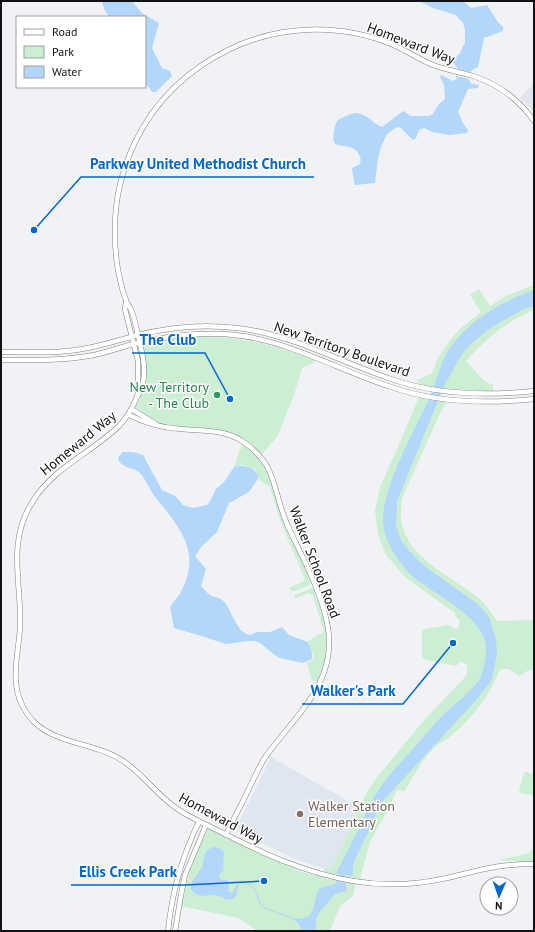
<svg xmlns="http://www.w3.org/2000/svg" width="535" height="932" viewBox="0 0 535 932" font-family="'PT Sans',sans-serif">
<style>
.built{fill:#dfe6ef}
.green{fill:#cceed3}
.water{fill:#b2d7fb}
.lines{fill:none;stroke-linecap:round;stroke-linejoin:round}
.stream{stroke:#b2d7fb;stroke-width:1}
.secondary-casing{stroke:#7e8082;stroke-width:5.5}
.secondary{stroke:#fff;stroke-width:4.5}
.leisure-dot{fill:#2e9e5b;stroke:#fff;stroke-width:1.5}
.education-dot{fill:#8d6e63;stroke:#fff;stroke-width:1.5}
.labels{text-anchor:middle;stroke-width:3;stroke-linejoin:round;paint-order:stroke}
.street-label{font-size:14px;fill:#111213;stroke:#fff}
.leisure-label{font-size:14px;fill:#27864d;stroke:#fff;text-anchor:end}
.education-label{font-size:14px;fill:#785e54;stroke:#fff;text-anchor:start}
.leader{fill:none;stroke:#0267cf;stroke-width:1.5}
.callout-dot{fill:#0267cf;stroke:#fff;stroke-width:1.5}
.callout-label{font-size:15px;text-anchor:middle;font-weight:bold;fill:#0267cf;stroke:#fff;stroke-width:3;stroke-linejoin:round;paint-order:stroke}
</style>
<rect width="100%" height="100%" fill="#f0f2f5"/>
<g class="built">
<polygon points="534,83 534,112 520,98"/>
<polygon points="271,757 360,808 354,819 342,847 331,868 325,869 293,858 235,830"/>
</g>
<g class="green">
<path d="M534 285V310C506 321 486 339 466 361L484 381 493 385V393L468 392 420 386 417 380 432 373 438 358 448 343 460 329 481 312 470 295 479 289 490 306 506 296Z"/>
<path d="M193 336C238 336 273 344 315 360L314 363 302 368 294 395 277 437 262 454C250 444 238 434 222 431 204 427 185 429 167 425 156 423 146 416 136 411V407L141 395 146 375V360L143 344 160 340Z"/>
<path d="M419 397 447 402 441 411 403 496C390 553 444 570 480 599 486 605 492 614 497 621L534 620V669L527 671 520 676 509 669H500C490 695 473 717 452 735 446 740 439 743 434 748 422 760 414 775 405 791L397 790 384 818 379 825 370 842 360 879 323 872 325 869 331 868 342 847 354 819 367 792 378 776 425 719 467 675C466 670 469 667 465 663L460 662 456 666 426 660 422 657V632L424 629 449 625 454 629 458 628C461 622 460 620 455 616V613L405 577 386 555 378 534 375 511 380 487 398 447Z"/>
<path d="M242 444C272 460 277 501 288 530 295 547 303 564 311 581L310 585 295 591H291L289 588 304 581 305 579 280 520 270 487 260 481 255 469 242 465 234 467Z"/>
<polygon points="313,588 326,622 327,655 319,682 312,681 307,663 313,659 314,657 308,641 324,632 313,596 309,593 294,599 295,595"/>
<polygon points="527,772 534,775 534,795 522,794 519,791 524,773"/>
<polygon points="208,828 299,871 328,879 356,884 353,896 340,906 330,931 257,931 239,918 181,906 191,865"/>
<polygon points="534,846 534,862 499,860 529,853"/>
</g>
<g class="water">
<polygon points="102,1 132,1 142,13 159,23 152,48 162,68 170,71 172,76 156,92 152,92 148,86 145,85 145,17 109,17 104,9"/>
<polygon points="419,1 463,1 471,8 487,5 498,22 503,27 503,31 484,38 478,67 472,70 471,72 458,69 452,61 460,53 465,42 465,30 463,23 456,15 433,8"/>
<path d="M441 75 453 81 457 79 456 76 469 79 471 84 479 85 478 88 468 89 458 112 464 125 468 130 467 133 450 135 432 132 424 128 419 130 416 138 413 140 401 128 397 127 387 134 381 147 378 158 375 183 355 185 354 182 352 168 360 164C361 160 361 159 359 155 354 142 337 149 334 142 332 138 335 125 337 121 338 119 354 112 356 113 368 114 373 124 382 127L403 111 411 116H428L433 114 438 105 444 100 445 98 444 85 440 77Z"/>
<path d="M534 290V306L522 310 492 327 474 341 462 354 445 384 397 501 396 526 402 542 407 548 418 560 431 571 478 604 489 617 496 640 497 653 492 680 478 698 382 802 353 864V876L345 875 347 891 335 894 319 913 316 919V931H301L300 925 292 918 300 919 309 916C317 907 313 897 320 888L335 884 340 874 336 873C344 858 352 842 360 827 364 817 368 806 374 797 384 780 398 765 411 751 422 739 432 726 443 715 452 706 475 688 480 678 483 672 485 661 486 653 491 618 431 594 410 574 398 562 388 546 384 530 376 497 415 430 429 399 437 380 440 361 452 345 473 318 503 301 534 290Z"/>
<path d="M123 452H133L143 455 162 490 175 496 183 505 193 508 207 505 209 503 216 489 224 482 234 467C245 464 254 467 259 477L249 492 229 503 217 532 202 546 195 556 206 569 201 586C204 589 207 593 210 595 217 599 220 596 226 604 232 613 238 634 250 635L257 632H270L282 627 289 635 308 642 312 652V659L303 663 280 658 276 656 260 643 254 641H248L226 644 198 635 174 628 170 607C173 602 178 597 181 592 202 552 180 528 156 498 150 491 145 477 139 472 132 467 119 468 118 457Z"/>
<path d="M214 847 221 849 224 853 223 866 224 871 221 872 219 877 222 880H227L229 885 228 891 231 893 233 892 237 885 239 884 236 896 233 899C226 901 221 896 215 895 208 895 199 898 193 892 186 884 199 874 202 867 204 863 203 856 206 852 208 849 211 848 214 847Z"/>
</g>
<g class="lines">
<path class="stream" d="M239 884 241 883C262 885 254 901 265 908 273 912 284 915 292 918"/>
<defs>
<g id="secondary">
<path d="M534 121C519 100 498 84 473 76 460 72 446 70 433 65 418 59 406 50 391 44 339 23 278 25 228 50 143 92 103 178 118 270 120 280 122 291 126 300 127 304 130 306 131 310 135 319 137 330 139 340 143 355 147 373 141 389 140 392 137 395 136 399 132 409 127 417 120 425 93 452 54 467 33 501 6 543 22 582 20 627 19 648 13 669 17 690 19 701 25 712 33 721 58 746 98 742 126 763 143 775 155 792 172 805 186 816 203 823 219 831 262 853 305 873 353 881 382 886 413 885 442 879 458 876 473 871 489 868 504 865 519 864 534 864"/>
<polyline points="126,302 125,309 138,361 138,395"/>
<path d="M1 352C28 352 55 354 82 349 101 346 119 340 138 335 170 327 204 324 237 328 291 334 340 362 391 379 437 395 486 396 534 391"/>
<path d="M1 360C32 360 63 361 94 355 109 352 123 346 138 343 172 335 208 331 243 336 295 344 341 371 391 387 437 403 486 404 534 399"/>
<polyline points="131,409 156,424"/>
<path d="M129 415C145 423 162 428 181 429 202 431 223 429 242 441 278 464 272 490 287 524 301 555 323 594 328 628 337 685 293 717 264 759 257 771 251 784 245 797 239 809 232 822 226 835"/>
<path d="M168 931C172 892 182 856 199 822"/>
<polyline points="175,931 181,895 185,875 206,825"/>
</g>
</defs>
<use href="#secondary" class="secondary-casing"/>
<use href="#secondary" class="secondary"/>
</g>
<circle class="leisure-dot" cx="217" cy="395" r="4"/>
<circle class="education-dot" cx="300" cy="814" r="4"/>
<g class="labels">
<g class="street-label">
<text transform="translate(411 43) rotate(21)" y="5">Homeward Way</text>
<text transform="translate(342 349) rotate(19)" y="5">New Territory Boulevard</text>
<text transform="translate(78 443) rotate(-39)" y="5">Homeward Way</text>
<text transform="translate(315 562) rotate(69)" y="5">Walker School Road</text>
<text transform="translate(221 818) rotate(28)" y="5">Homeward Way</text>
</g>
<g class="leisure-label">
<text x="209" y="392">New Territory<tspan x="209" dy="16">- The Club</tspan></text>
</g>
<g class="education-label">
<text x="308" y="811">Walker Station<tspan x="308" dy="16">Elementary</tspan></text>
</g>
</g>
<path class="leader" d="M34 230L81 177H314M230 399L205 353H132M453 643L403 704H302M264 881L185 885H71"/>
<g class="callout-dot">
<circle cx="34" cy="230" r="4"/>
<circle cx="230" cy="399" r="4"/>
<circle cx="453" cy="643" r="4"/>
<circle cx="264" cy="881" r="4"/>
</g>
<g class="callout-label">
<text x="198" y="169">Parkway United Methodist Church</text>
<text x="168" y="345">The Club</text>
<text x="353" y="696">Walker's Park</text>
<text x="128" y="877">Ellis Creek Park</text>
</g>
<rect width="535" height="932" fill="none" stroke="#111213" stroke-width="4"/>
<rect x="16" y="16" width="130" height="72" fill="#ffffff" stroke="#a0a0a1"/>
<rect x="24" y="29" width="20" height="6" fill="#ffffff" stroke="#a0a0a1"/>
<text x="52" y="36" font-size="12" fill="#111213">Road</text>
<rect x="24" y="46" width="20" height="12" fill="#cceed3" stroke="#a0a0a1"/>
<text x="52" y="56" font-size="12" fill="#111213">Park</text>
<rect x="24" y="66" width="20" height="12" fill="#b2d7fb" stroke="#a0a0a1"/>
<text x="52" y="76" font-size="12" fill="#111213">Water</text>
<g transform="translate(499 896) rotate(182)"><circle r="19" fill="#ffffff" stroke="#a0a0a1"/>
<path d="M0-3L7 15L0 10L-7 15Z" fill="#0267cf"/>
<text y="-6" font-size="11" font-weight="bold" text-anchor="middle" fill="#111213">N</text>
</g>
</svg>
